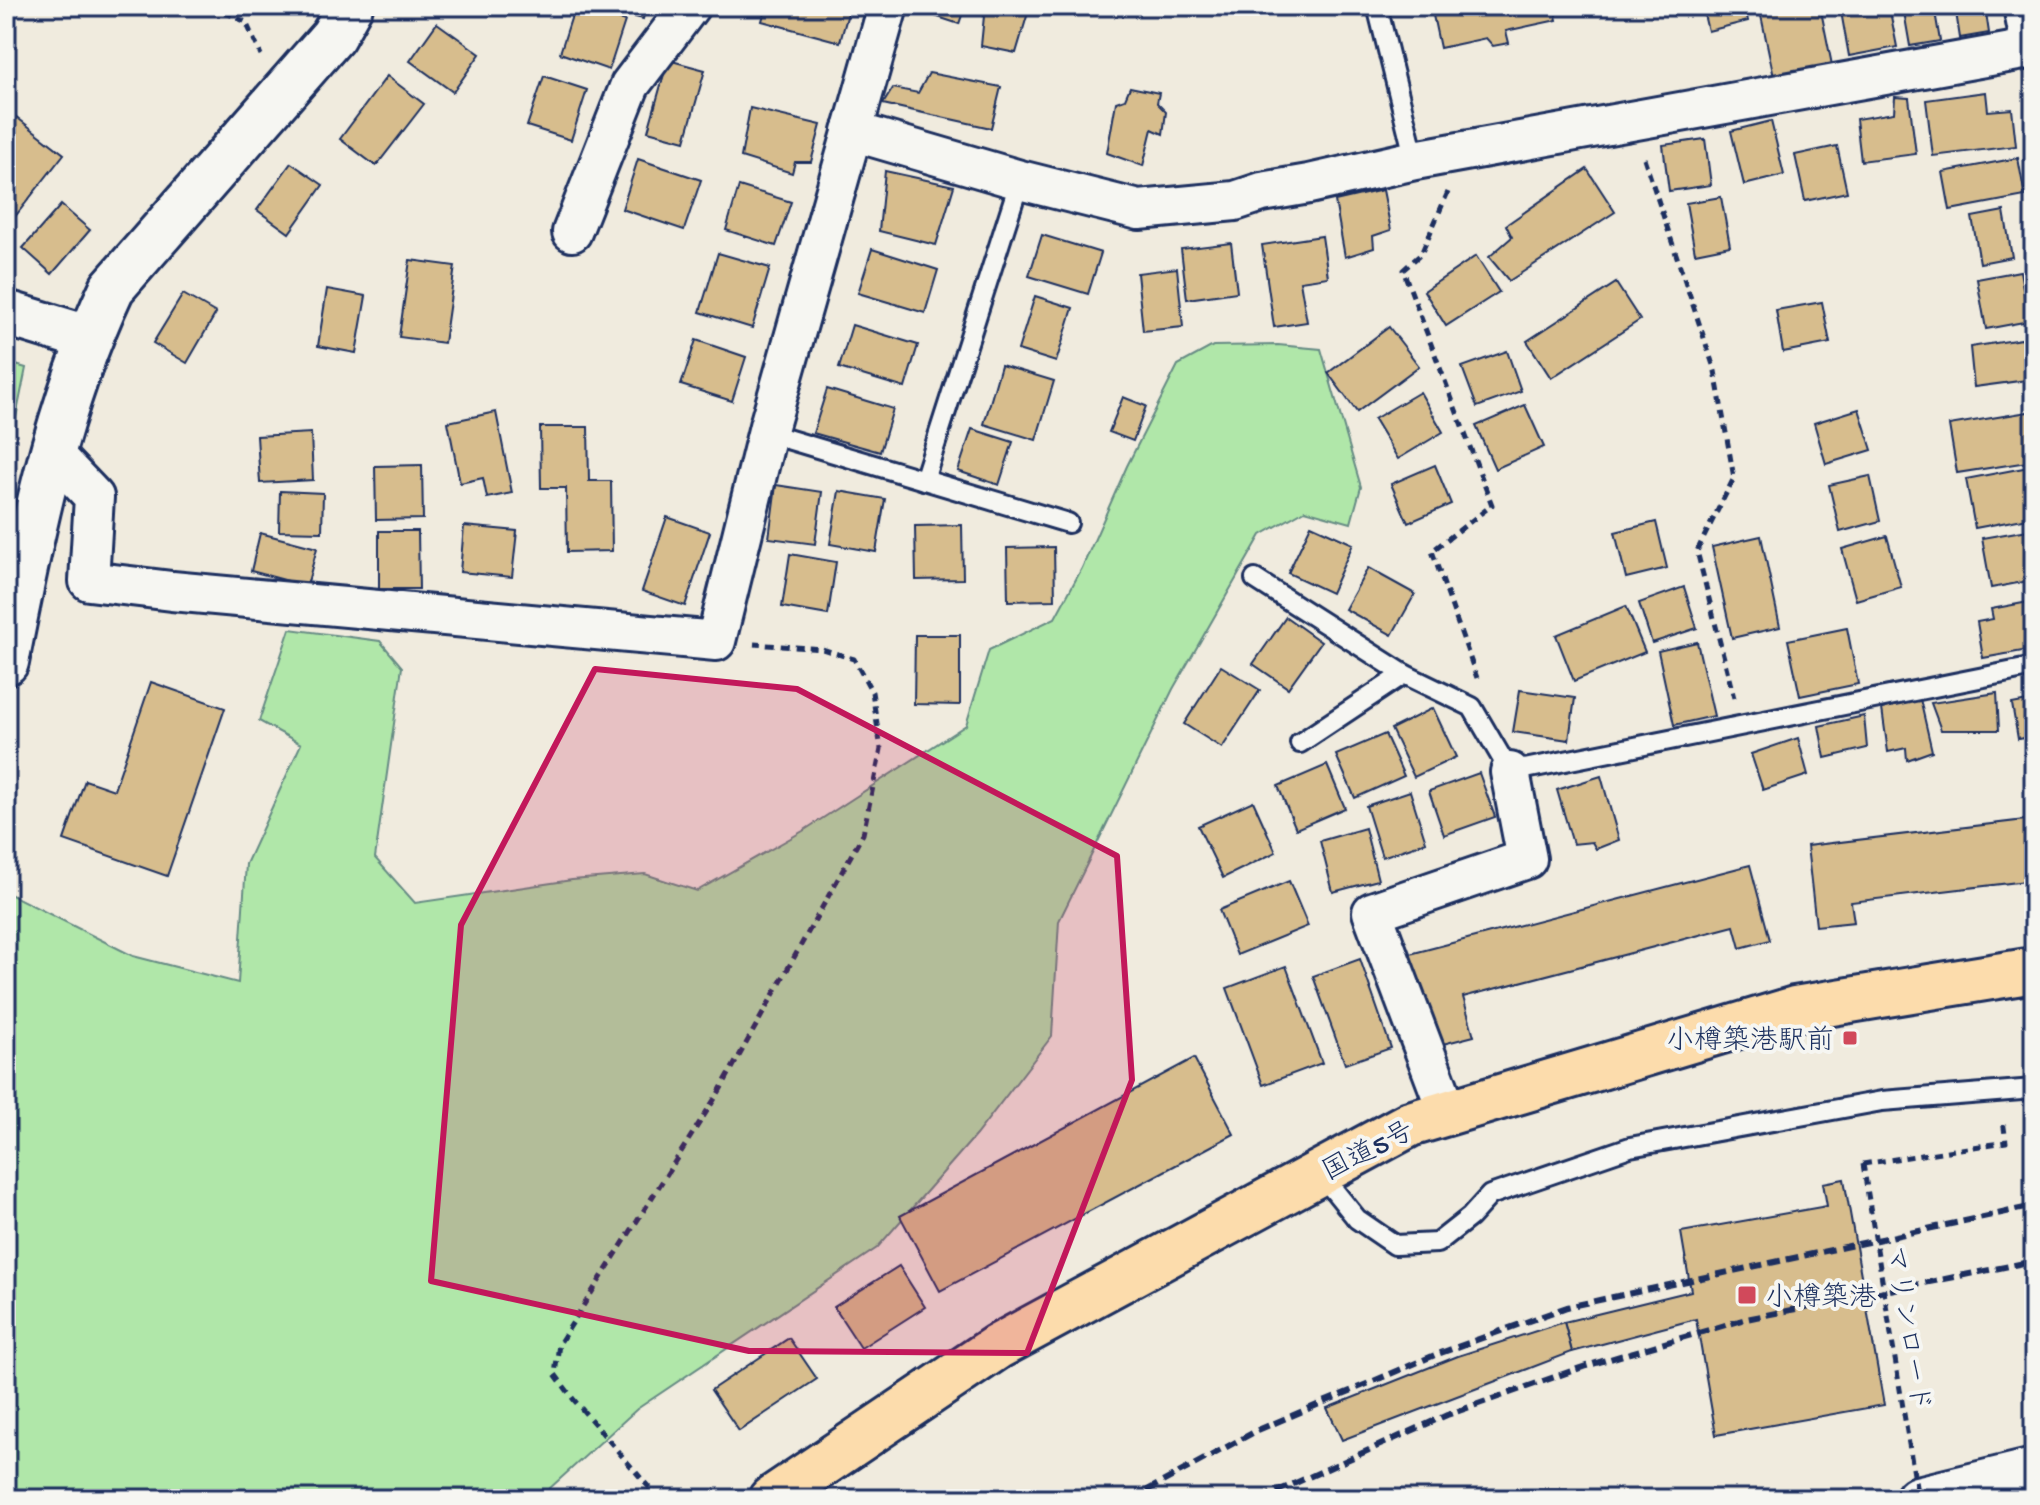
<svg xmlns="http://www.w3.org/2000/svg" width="2040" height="1505" viewBox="0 0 2040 1505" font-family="'Gochi Hand','Klee One',sans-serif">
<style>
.green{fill:#b0e7a9;stroke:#668b84;stroke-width:2}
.building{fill:#d7bd8d;stroke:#1b2f5e;stroke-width:2}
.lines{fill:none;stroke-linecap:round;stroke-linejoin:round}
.lane-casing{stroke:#1b2f5e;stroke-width:24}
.street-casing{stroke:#1b2f5e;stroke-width:44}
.secondary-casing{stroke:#1b2f5e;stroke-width:50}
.highway-casing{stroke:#1b2f5e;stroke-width:50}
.path{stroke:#1b2f5e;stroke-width:5;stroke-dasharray:8 6;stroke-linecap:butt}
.lane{stroke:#f6f6f2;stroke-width:18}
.street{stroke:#f6f6f2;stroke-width:38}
.secondary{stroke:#f6f6f2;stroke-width:44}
.highway{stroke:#fcdcac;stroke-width:44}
.rail{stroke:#1b2f5e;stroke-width:6;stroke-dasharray:12 6;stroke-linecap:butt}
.path-bridge{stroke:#1b2f5e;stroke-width:5;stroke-dasharray:8 6;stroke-linecap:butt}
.marked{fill:#c2185b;fill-opacity:0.2;stroke:#c2185b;stroke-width:6;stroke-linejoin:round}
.poi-dot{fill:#d1495b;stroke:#f6f6f2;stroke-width:3}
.labels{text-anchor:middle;stroke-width:8;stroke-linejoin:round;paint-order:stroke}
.poi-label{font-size:28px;fill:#1b2f5e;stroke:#f6f6f2;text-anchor:end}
.street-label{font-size:28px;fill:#1b2f5e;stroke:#f6f6f2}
</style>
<rect width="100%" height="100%" fill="#f0ebde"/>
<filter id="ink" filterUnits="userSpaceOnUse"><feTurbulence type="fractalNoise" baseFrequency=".0125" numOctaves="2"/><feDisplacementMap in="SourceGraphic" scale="16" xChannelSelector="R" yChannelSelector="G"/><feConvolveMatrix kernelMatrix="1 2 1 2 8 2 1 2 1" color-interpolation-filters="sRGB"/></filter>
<g filter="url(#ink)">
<g class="green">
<polygon points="1278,345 1321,349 1361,487 1351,523 1305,510 1261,535 1173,689 1059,921 1052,1036 976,1135 877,1248 637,1409 538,1499 6,1499 6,892 133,956 238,983 246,864 301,744 259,721 290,629 380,641 402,667 375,858 415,903 572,880 645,874 697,891 803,831 966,725 989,650 1055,618 1082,568 1127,466 1178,365 1213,346"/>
<polygon points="6,362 26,368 6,467"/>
</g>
<g class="building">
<polygon points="6,6 19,6 6,54"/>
<polygon points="575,6 625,21 609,70 560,53"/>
<polygon points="594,6 646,6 643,19"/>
<polygon points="766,6 850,6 840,42 762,21"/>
<polygon points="925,6 965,6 959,24 923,12"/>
<polygon points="985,6 1030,6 1016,53 981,46"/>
<polygon points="1431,6 1554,6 1557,20 1506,31 1509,43 1493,46 1486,38 1440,48"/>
<polygon points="1702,6 1745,6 1748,21 1708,31"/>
<polygon points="1759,6 1820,6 1833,70 1775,82"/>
<polygon points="1840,6 1889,6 1897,47 1849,56"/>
<polygon points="1903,6 1934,6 1940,41 1910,46"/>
<polygon points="1955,6 1985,6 1989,33 1960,38"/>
<polygon points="437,23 480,54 453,92 410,61"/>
<polygon points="668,60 705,70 685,141 648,131"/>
<polygon points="929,73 1001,87 991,128 883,104 893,88 918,93"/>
<polygon points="387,76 424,104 376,166 340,139"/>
<polygon points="544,76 587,90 571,140 527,126"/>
<polygon points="1130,87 1159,93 1157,103 1166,112 1163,134 1152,129 1143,166 1107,153 1116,102 1125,99"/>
<polygon points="1986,92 1988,111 2012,109 2016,146 1933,156 1926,100"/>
<polygon points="1895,97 1909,98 1916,154 1861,161 1856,119 1894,113"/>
<polygon points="750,108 821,125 811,162 795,162 792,173 741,157"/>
<polygon points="6,109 64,154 6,228"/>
<polygon points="1771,121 1784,175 1744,185 1731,131"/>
<polygon points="1705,139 1711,185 1669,191 1663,145"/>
<polygon points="1837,146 1847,192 1805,201 1795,155"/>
<polygon points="2018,158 2025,196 1950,210 1943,172"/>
<polygon points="638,159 701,180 684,230 622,209"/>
<polygon points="291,163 323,185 289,233 257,210"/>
<polygon points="1587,169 1615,212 1509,281 1489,257 1512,237 1506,225"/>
<polygon points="885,171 954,186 936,245 879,231"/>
<polygon points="739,186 791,202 776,246 726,230"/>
<polygon points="1383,190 1391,230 1373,236 1374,248 1345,257 1335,201"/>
<polygon points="1721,197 1730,246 1695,253 1686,203"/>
<polygon points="61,205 90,230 52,274 23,248"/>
<polygon points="2004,211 2012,257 1980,263 1972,217"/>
<polygon points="1042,235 1101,253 1088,294 1029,276"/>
<polygon points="1322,236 1328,277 1300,281 1307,322 1274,327 1262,245"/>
<polygon points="1231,243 1237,292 1187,299 1181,249"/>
<polygon points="872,249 938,270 925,313 858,293"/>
<polygon points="718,253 770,268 752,328 700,312"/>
<polygon points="1476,256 1499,292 1446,326 1424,291"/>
<polygon points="410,260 455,266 444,343 399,337"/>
<polygon points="1177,268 1183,327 1143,331 1137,273"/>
<polygon points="2020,271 2029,321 1986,329 1977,279"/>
<polygon points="1616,283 1640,320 1551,378 1527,341"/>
<polygon points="327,289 366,296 356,353 318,346"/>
<polygon points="183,294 216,313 187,363 153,343"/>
<polygon points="1035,296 1073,308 1056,362 1018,350"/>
<polygon points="1822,302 1830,343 1783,352 1776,310"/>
<polygon points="852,325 918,345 905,388 839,368"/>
<polygon points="1389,327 1419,366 1357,412 1328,373"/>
<polygon points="2034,337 2034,379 1974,387 1970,347"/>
<polygon points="696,340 746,357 732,401 681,385"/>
<polygon points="1507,351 1521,391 1477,407 1462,367"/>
<polygon points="1001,365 1054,381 1036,440 984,424"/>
<polygon points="827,389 893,409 880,452 813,433"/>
<polygon points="1420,392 1443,432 1398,459 1374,419"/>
<polygon points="1123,397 1146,406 1133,441 1109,432"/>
<polygon points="1525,405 1544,447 1495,469 1476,426"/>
<polygon points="1859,409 1872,450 1826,464 1814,423"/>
<polygon points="2034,411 2034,461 1957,473 1949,425"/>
<polygon points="496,412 512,493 487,498 483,478 460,483 448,422"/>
<polygon points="540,427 588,427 589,481 611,481 612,551 567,552 566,488 541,488"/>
<polygon points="972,429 1013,442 999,485 958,471"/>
<polygon points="311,433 313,480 260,483 257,436"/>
<polygon points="422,465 423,519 376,520 375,466"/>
<polygon points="1435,465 1451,504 1408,523 1391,484"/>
<polygon points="2034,466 2034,517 1975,528 1966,479"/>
<polygon points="1870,476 1880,521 1840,532 1829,485"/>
<polygon points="776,485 822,492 815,544 769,538"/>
<polygon points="280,491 323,493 322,532 279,531"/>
<polygon points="839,491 885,499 876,552 830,544"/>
<polygon points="667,517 710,532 685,606 642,591"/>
<polygon points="1656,522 1667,568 1626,578 1615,532"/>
<polygon points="962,525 963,579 916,580 915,526"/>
<polygon points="1311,525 1353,544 1331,593 1288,573"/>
<polygon points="464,526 517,531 512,577 460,572"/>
<polygon points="2034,529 2034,580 1991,588 1982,538"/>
<polygon points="379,531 418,531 419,589 379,589"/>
<polygon points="260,533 317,548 307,586 251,571"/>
<polygon points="1761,536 1780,627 1732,638 1712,547"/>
<polygon points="1887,536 1901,587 1856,600 1842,549"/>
<polygon points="1054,547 1055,600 1008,601 1007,548"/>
<polygon points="790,554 836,562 828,615 782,607"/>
<polygon points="1368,568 1415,594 1392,635 1345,609"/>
<polygon points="1684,587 1697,628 1652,643 1639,603"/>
<polygon points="2034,601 2034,649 1983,658 1977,622 1993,619 1991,609"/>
<polygon points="1626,606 1645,652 1574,681 1556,635"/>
<polygon points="1286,617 1321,642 1288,688 1253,664"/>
<polygon points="1847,628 1858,684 1800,696 1788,640"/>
<polygon points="915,635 960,635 960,705 914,704"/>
<polygon points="1697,642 1714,716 1674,725 1658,651"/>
<polygon points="1221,666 1260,690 1222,748 1184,724"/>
<polygon points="151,682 225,708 167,876 64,840 85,780 114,790"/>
<polygon points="1520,690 1575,698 1569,740 1513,732"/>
<polygon points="2034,690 2034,736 2018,739 2012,704 2033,700 2029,691"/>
<polygon points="1997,693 1999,730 1941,730 1931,703"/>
<polygon points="1920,699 1932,751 1907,760 1906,748 1888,752 1882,709"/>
<polygon points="1433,708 1456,757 1414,777 1391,729"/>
<polygon points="1864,716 1867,748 1825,758 1819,726"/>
<polygon points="1385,734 1404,776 1355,798 1336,755"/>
<polygon points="1798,738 1808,775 1763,790 1751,754"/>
<polygon points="1327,765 1345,808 1296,829 1278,786"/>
<polygon points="1479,773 1495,817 1444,835 1429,791"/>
<polygon points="1601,776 1619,840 1596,849 1592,842 1573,844 1557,790"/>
<polygon points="1410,791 1426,842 1382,857 1366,806"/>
<polygon points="1253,801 1276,852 1223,878 1198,826"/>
<polygon points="2034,819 2034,880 1851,902 1854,922 1816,926 1807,846"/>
<polygon points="1365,828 1378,880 1333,892 1320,841"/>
<polygon points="1750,865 1770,940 1740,948 1734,926 1463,997 1474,1036 1435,1046 1410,954"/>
<polygon points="1289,881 1308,926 1237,955 1219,910"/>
<polygon points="1360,959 1391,1048 1345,1064 1313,976"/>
<polygon points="1286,966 1322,1063 1263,1085 1227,988"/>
<polygon points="1194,1058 1234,1134 940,1291 900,1216"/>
<polygon points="1844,1179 1884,1405 1716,1435 1696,1319 1572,1352 1564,1322 1691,1291 1681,1232 1827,1206 1823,1183"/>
<polygon points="899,1266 925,1307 861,1348 834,1307"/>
<polygon points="1564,1322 1572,1352 1342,1440 1327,1408 1458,1356"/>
<polygon points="789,1338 817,1379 739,1431 711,1390"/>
</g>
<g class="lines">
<defs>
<g id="lane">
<polyline points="1377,6 1415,160"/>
<polyline points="767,433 1068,523"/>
<polyline points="924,480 1020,180"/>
<polyline points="1255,579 1404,674 1472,707 1510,772 2034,667"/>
<polyline points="1300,743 1404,674"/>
<polyline points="1320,1173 1357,1219 1395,1245 1437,1243 1470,1217 1490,1195 1630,1147 1882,1101 2034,1089"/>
</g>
<g id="street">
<polyline points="852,131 1020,180 1139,210 1235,201 1262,192 1309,184 1415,160 2034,48"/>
<polyline points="572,232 630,85 690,6"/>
<polyline points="53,454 94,497 89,581 172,591 716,641 769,426 888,6"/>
<polyline points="1448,1113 1372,912 1527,859 1510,772"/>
</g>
<g id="secondary">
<polyline points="2026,6 2034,47"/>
<polyline points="6,313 88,338"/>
<path d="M6 662C31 534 56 407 112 288L333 36 350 6"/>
<polyline points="1918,1499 2034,1471"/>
</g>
<polyline id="highway" points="771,1499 997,1347 1410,1124 1795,1009 2034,970"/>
</defs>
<use href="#lane" class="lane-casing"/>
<use href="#street" class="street-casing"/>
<use href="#secondary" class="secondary-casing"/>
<use href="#highway" class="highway-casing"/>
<g class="path">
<polyline points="212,6 246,22 261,55"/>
<polyline points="1644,158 1715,371 1734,478 1697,551 1734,698"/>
<polyline points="1448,192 1421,254 1403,270 1492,505 1432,551 1477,678"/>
<polyline points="1863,1164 2006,1142 2003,1120"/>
<polyline points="659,1499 574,1400 555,1374 559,1344 719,1092 863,834 881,749 872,692 854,659 822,649 754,644"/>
</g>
<use href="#lane" class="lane"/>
<use href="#street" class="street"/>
<use href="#secondary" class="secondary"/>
<use href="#highway" class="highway"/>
<g class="rail">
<polyline points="1131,1499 1258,1430 1435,1355 1567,1307 2034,1206"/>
<polyline points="1260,1499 1447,1415 1586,1366 1746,1319 2034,1261"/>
</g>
<polyline class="path-bridge" points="1863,1164 1918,1499"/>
</g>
</g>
<path class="marked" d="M595 669 797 689 1117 856 1132 1080 1027 1353 749 1351 431 1281 461 925Z"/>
<g class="poi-dot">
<rect x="1842" y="1030" width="16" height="16" rx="4"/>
<rect x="1737" y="1285" width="20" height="20" rx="4"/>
</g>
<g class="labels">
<g class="poi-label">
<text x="1834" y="1048">小樽築港駅前</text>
<text x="1765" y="1305" text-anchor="start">小樽築港</text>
</g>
<g class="street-label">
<text transform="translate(1367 1149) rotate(-27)" y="10">国道5号</text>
<text transform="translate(1910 1328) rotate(81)" y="10">マリンロード</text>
</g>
</g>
<rect width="2040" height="1505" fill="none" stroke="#f6f6f2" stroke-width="32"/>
<rect x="16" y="16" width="2008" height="1473" fill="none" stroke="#1b2f5e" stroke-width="3" filter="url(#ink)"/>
</svg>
